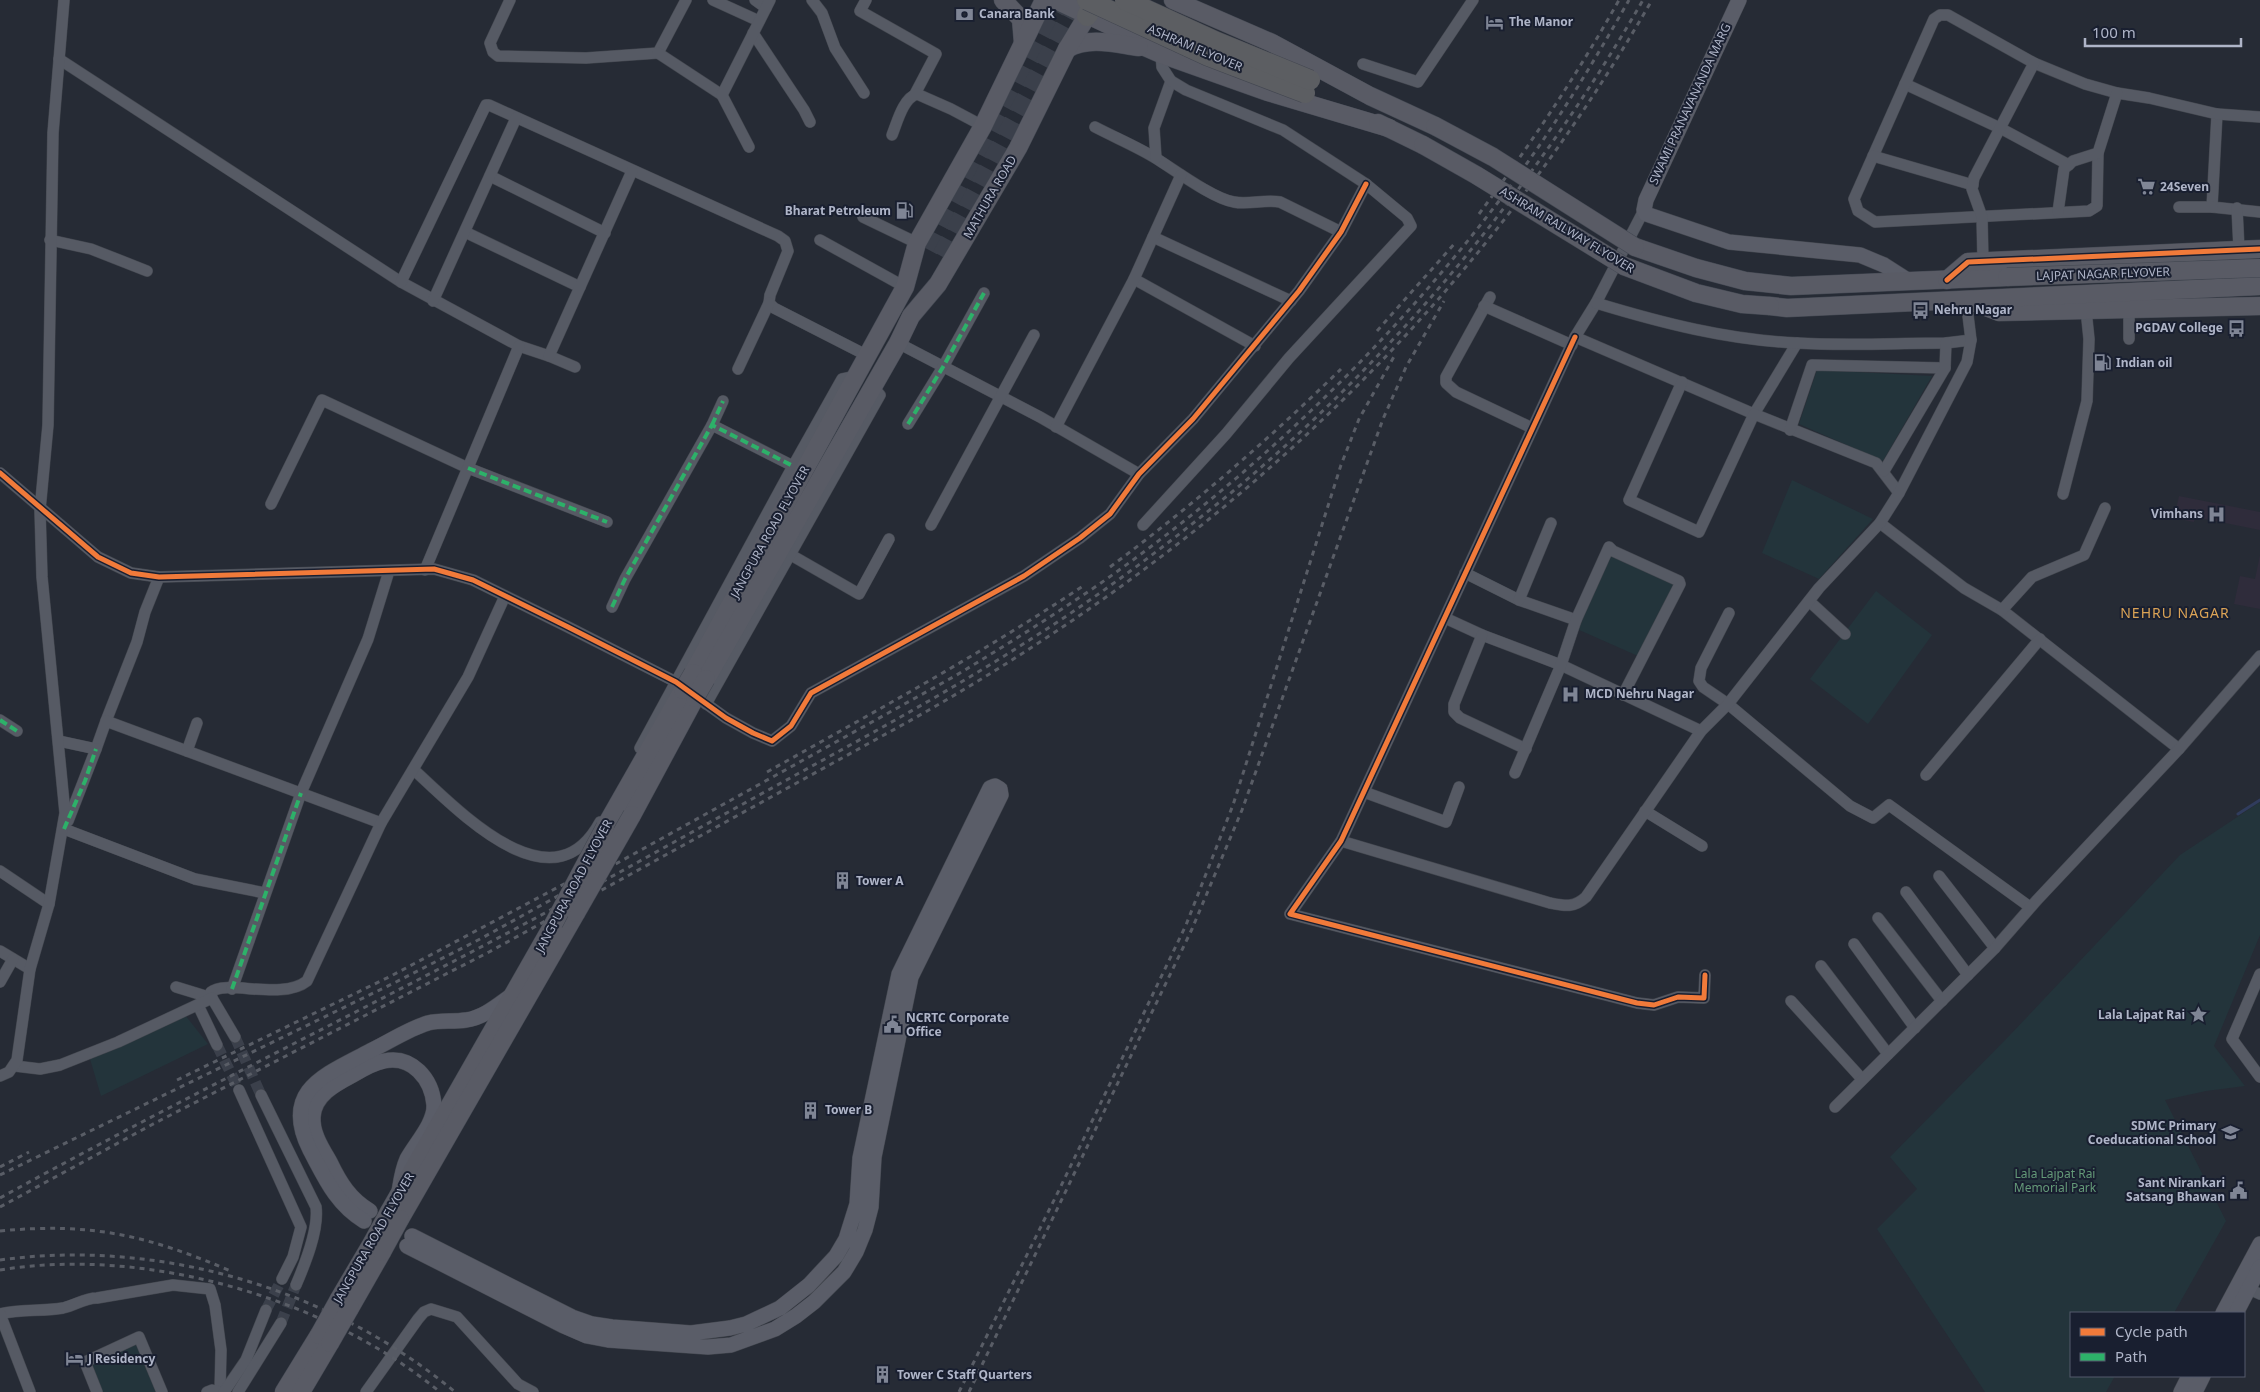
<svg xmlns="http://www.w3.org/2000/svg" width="2260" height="1392" viewBox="0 0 2260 1392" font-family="'Noto Sans',sans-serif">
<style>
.medical{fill:#2f2c3b}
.green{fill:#23343b}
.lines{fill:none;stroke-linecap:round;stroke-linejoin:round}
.stream{stroke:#303c5d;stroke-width:3}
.street-tunnel{stroke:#3b404b;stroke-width:11;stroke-dasharray:11 5.5;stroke-linecap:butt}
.primary-tunnel{stroke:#3b404b;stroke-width:18;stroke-dasharray:18 9;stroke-linecap:butt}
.street-casing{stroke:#42464e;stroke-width:12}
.secondary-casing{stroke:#42464e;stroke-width:16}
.primary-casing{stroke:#434852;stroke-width:19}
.highway-casing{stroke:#434751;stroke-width:21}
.street{stroke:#565a64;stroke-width:11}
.secondary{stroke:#5a5d68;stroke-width:15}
.primary{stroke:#595b65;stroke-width:18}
.highway{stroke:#5c5e62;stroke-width:20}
.rail{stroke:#595d66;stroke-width:3;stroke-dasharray:5 5;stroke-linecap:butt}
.primary-bridge-casing{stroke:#434852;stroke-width:19;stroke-linecap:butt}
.highway-bridge-casing{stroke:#434751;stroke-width:21;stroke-linecap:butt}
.primary-bridge{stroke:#595b65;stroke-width:18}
.highway-bridge{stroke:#5c5e62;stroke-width:20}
.quiet{stroke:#2db169;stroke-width:4;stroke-dasharray:8 4;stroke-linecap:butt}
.cycleway-casing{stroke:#191f30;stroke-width:8}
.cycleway{stroke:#f17a3a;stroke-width:5}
.labels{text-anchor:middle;stroke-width:4;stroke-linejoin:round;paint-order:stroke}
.poi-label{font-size:12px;font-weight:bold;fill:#afb5c8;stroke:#191f30;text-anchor:start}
.street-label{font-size:12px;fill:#afb5c8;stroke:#191f30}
.park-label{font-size:12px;fill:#649a78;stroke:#191f30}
.neighbourhood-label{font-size:14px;letter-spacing:1px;fill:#dba356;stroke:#191f30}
</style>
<rect width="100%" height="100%" fill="#262b35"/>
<g class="medical">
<polygon points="2179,496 2260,512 2260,530 2195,517 2194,522 2174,518"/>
<polygon points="2260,555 2260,609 2234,604 2240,576 2255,579"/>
</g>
<g class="green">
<polygon points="1817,370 1932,376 1883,461 1799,424"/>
<polygon points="1792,480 1873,519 1819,579 1762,553"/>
<polygon points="1606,551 1676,581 1638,656 1577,629"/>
<polygon points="1876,591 1932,635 1868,724 1810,679"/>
<polygon points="2260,802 2260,935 2214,1046 2245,1086 2206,1091 2165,1100 2226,1221 2174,1313 2071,1313 2071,1376 2115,1376 2106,1392 1985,1392 1877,1229 1917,1189 1890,1157 2011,1034 2180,855"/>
<polygon points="185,1015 208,1044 101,1096 90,1059"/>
<polygon points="138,1344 157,1392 101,1392 89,1365"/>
</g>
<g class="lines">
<polyline class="stream" points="2238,814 2260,800"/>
<g class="street-tunnel">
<polyline points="235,1037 261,1095"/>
<polyline points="217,1045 239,1090"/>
<polyline points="266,1310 282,1279"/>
<polyline points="281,1323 296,1285"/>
</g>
<g class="primary-tunnel">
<polyline points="929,250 1061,0"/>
<polyline points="941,256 1078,0"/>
</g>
<defs>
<g id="street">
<polyline points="510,0 490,43 493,52 498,56 586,58 658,53 686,0"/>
<polyline points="713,0 759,21"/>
<polyline points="755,0 766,8"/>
<polyline points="812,0 822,13 835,48 864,93"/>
<polyline points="866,0 860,11 936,54 915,94"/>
<polyline points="753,33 804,110 810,122"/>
<polyline points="658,53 722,95"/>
<polyline points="59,59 401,282 519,346 549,356 575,367"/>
<polyline points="1363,64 1418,82 1473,0"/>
<polyline points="1905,84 2000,128 2069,165"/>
<polyline points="2217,114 2212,207 2260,212"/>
<path d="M1095 127C1116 138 1138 147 1157 159 1176 171 1214 199 1234 202 1249 205 1265 199 1280 202L1341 232"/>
<path d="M892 135C897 123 903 98 917 94L951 109 983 126"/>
<polyline points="749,147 722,95 770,0"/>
<polyline points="2098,153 2097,206 2089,211 1875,222 1858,211 1854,199 1934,19 1940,15 1948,15 2034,63 2085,84 2117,93 2149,98 2217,114 2260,117"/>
<polyline points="1873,156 1973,185"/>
<polyline points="1156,158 1154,128 1171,81"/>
<polyline points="490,176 605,233"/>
<polyline points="2179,207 2212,207"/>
<polyline points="2237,208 2239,249"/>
<polyline points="1644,210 1596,303 1575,337 1754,414 1797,343"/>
<polyline points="2058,212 2064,169 2073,161 2098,153 2117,93"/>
<polyline points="863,217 917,243"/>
<polyline points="465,232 580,287"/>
<polyline points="1153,237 1291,301"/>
<polyline points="50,240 91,249 147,271"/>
<polyline points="820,240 905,287"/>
<polyline points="1983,261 1982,217 1972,189 1974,178 2034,63"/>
<polyline points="1134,279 1255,346"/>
<polyline points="401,282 484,109 486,105 489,105 778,236 785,241 788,251 770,295 769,303 774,308 868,356"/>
<polyline points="1490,297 1446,377 1446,383 1456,392 1532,428"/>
<polyline points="433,301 516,118"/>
<path d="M1596 303C1662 323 1728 340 1797 343 1847 346 1897 343 1946 343L1971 340"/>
<polyline points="1484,306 1572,345"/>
<polyline points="1575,337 1341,841 1290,914 1637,1003 1654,1005 1678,997 1704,998 1705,975"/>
<polyline points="2129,339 2129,309"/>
<polyline points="898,343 1040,417 1139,474"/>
<polyline points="549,356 632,171"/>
<polyline points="738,369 769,303"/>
<polyline points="1682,382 1629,500 1699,532 1754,414 1876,463 1899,493"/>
<polyline points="908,424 943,367 984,293"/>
<polyline points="712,425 723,401"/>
<polyline points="1056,427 1134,279 1181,175"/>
<polyline points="1790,430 1812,365 1945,368"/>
<polyline points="1884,471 1945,368 1946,343"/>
<polyline points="0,473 98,557 131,573 159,577 434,569 473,580 568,627 676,682 726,718 753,733 772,741 791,726 811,693 1024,576 1080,538 1110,514 1139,474 1193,419 1299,291 1341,232 1366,184"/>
<polyline points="2063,494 2087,401 2089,339 2086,310"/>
<polyline points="271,504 322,400 468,468 607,522"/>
<polyline points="1880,523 1964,588 2002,610 2179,749"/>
<polyline points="931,525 1034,335"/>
<polyline points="1143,525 1226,434 1289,358 1411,226 1407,218 1366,184 1283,130 1186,90 1171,81 1162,67 1161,54"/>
<polyline points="791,555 859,594 889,539"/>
<polyline points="425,570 519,346"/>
<polyline points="1465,573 1519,600 1576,620"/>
<polyline points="1519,600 1551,523"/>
<polyline points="1809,601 1845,634"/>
<polyline points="612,607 625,579 712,425 793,466"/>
<polyline points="2002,610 2032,577 2084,555 2105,508"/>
<polyline points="1729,613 1701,668 1699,681 1703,687 1728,704 1850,806 1873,818 1889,805 2030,907"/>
<polyline points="1445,618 1482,635 1561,665 1701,731"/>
<polyline points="1482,635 1454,704 1454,712 1460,718 1526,749"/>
<polyline points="706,704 880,395 873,387"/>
<polyline points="0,720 17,731"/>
<polyline points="106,721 137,642 145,612 159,577"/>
<polyline points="59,741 96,749 106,721 381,823"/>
<polyline points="640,748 793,466 842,379 857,376"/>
<polyline points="187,751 197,723"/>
<path d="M414 770C457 809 552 911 600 822"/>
<polyline points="1515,773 1561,665 1576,620 1609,547 1613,551 1679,581 1680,584 1623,695"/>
<polyline points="1926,775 2040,639"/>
<polyline points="1364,792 1446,822 1459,787"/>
<polyline points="1645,811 1702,846"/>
<polyline points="68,821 96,749"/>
<polyline points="64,829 195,879 265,893"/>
<path d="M1341 841 1550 903C1565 906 1574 908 1586 897L1701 731 1728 704 1819 588 1880 523 1899 493 1967 362 1971 340 1966 299"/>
<polyline points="0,871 49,904"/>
<polyline points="1939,876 1995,948"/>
<polyline points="1906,892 1968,975"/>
<polyline points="1878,918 1942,1001"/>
<polyline points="1854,944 1915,1028"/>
<polyline points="0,951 30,969"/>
<polyline points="1821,966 1888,1054"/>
<polyline points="2260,974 2232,1039 2260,1077"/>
<polyline points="0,982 13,959"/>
<path d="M176 987 212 998 211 992C226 979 282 1001 307 981L381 823 468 677 505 596"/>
<polyline points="232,989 301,793 368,639 389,571"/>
<polyline points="1791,1001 1862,1079"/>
<polyline points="198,1005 217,1045"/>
<polyline points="15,1066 40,1069 60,1065 118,1042 212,998 235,1037"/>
<polyline points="0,1076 9,1072 17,1060 30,969 49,904 65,813 42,577 40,510 48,425 53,133 64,0"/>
<polyline points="239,1090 301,1227 293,1257 282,1279"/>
<path d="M261 1095 316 1207C319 1230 305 1264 296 1285"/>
<polyline points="1835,1107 1995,948 2037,900 2179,749 2260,656"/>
<polyline points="2249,1289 2260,1294"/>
<path d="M0 1314C21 1308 42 1312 63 1308 76 1305 84 1298 97 1298L173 1285 210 1289 215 1305 221 1350 220 1392"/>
<polyline points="0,1314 30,1392"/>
<polyline points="97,1392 85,1362 139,1337 162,1392"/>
<polyline points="207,1392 212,1390 220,1392"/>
<polyline points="224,1392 246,1360 266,1310"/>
<polyline points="238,1392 281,1323"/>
<polyline points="366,1392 418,1319 424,1312 431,1309 457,1317 518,1384 533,1392"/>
</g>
<g id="secondary">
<polyline points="1739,0 1646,200 1644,210 1646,214 1729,242 1860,255 1884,265 1909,281"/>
<path d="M370 1211C350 1199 340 1183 330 1162 322 1148 312 1133 313 1117 314 1095 336 1084 353 1075 363 1069 373 1063 384 1061 412 1055 432 1079 434 1105 435 1123 415 1144 407 1159 402 1170 401 1180 399 1192"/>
<path d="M364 1221C336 1204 325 1178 310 1150 280 1090 325 1075 370 1051 389 1042 408 1029 428 1023 440 1020 453 1022 466 1020 483 1018 498 1005 512 995"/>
<polyline points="407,1246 564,1326 587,1336 608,1340 708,1347 731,1345 775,1329 796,1316 814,1302 844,1272 856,1252 865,1230 871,1207 874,1157 911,977 1001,795 1000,789 995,786 990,788 899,974 860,1158 857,1204 846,1239 836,1256 809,1285 780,1308 746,1324 730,1328 691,1333 612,1327 592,1324 572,1317 412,1236"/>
<polyline points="2223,1313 2260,1244"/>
<polyline points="2236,1313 2260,1267"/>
<polyline points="2181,1392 2189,1376"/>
<polyline points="2195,1392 2203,1376"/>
</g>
<g id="primary">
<polyline points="1003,0 1021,19 1023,43"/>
<polyline points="1056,0 1109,25 1145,47 1161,54 1268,92 1389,128"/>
<polyline points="1173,0 1272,43 1370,96 1435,126"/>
<path d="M1067 49C1089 36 1116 44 1139 47"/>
<polyline points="1378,123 1423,145"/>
<polyline points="1635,247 1696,268 1745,281 1791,286 2007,277"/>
<polyline points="1947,280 1968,262 2260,249"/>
<polyline points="1973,302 1999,312 2260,306"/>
<polyline points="1770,306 1787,308 2260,286"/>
<polyline points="693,673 905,287 917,243 983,126 1044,0"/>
<polyline points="706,679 898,343 911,316 938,284 1018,148 1067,49 1087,16"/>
<polyline points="632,815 695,698"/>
<polyline points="605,827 683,690"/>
<polyline points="389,1212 554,923"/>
<polyline points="400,1219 576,913"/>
<polyline points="339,1299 372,1243"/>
<polyline points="350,1308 382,1252"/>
<polyline points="284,1392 319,1335"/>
<polyline points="301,1392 330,1343"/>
</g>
<polyline id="highway" points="1087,16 1096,0"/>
</defs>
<use href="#street" class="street-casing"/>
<use href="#secondary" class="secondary-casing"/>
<use href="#primary" class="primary-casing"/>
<use href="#highway" class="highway-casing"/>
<use href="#street" class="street"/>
<use href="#secondary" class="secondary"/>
<use href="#primary" class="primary"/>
<use href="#highway" class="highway"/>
<g class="rail">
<path d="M1479 214C1530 145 1577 75 1619 0"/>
<polyline points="1377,331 1455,243"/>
<path d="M1110 567C1192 506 1268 440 1341 369"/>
<path d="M767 772C874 712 981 654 1083 586"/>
<polyline points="177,1080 391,976 581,875"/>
<polyline points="0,1167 29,1152"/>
<path d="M0 1175 394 983 482 938 955 676C1003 647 1051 617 1098 585 1267 467 1419 317 1537 149 1570 101 1600 51 1629 0"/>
<path d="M0 1198C158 1111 319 1032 479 948 571 900 661 849 752 799 846 747 941 697 1031 639 1101 595 1168 544 1232 492 1397 355 1536 185 1643 0"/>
<path d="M0 1207 155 1123 489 952 904 724C1220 548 1471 314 1652 0"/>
<path d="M0 1231C93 1222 149 1236 233 1272"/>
<path d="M0 1260C159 1238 332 1289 455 1392"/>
<path d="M0 1270C146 1246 326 1298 440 1392"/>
<polyline points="959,1392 1061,1186 1186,925 1233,805 1341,465 1359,419 1396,353"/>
<polyline points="969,1392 1192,929 1242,810 1383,419 1406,367 1444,301"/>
</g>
<defs>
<g id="primary-bridge">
<polyline points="1435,126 1493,157 1635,247"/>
<polyline points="1423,145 1476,175 1624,266 1696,293 1742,304 1770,306"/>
<polyline points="2007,277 2260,268"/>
<polyline points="683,690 693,673"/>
<polyline points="695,698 706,679"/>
<polyline points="576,913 632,815"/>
<polyline points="554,923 605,827"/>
<polyline points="372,1243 389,1212"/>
<polyline points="382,1252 400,1219"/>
<polyline points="319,1335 339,1299"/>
<polyline points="330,1343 350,1308"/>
</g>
<g id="highway-bridge">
<polyline points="1087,0 1208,56 1305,93"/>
<polyline points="1125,0 1217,42 1310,80"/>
</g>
</defs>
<use href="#primary-bridge" class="primary-bridge-casing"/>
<use href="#highway-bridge" class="highway-bridge-casing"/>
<use href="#primary-bridge" class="primary-bridge"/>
<use href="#highway-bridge" class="highway-bridge"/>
<g class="quiet">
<polyline points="908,424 943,367 984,293"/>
<polyline points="712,425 723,401"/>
<polyline points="468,468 607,522"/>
<polyline points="612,607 625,579 712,425 793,466"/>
<polyline points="0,720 17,731"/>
<polyline points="64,829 85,781 96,749"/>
<polyline points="232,989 301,793"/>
</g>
<defs>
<g id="cycleway">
<polyline points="1947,280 1968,262 2260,249"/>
<polyline points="1575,337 1341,841 1290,914 1637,1003 1654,1005 1678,997 1704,998 1705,975"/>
<polyline points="0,473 98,557 131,573 159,577 434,569 473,580 568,627 676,682 726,718 753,733 772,741 791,726 811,693 1024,576 1080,538 1110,514 1139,474 1193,419 1299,291 1341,232 1366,184"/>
</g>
</defs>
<use href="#cycleway" class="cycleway-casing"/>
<use href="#cycleway" class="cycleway"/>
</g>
<defs>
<symbol id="bank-bare" viewBox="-9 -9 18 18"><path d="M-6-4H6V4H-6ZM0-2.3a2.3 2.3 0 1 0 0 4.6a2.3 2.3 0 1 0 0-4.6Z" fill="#7f8595" stroke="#191f30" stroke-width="2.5" paint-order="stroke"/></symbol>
<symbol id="hotel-bare" viewBox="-9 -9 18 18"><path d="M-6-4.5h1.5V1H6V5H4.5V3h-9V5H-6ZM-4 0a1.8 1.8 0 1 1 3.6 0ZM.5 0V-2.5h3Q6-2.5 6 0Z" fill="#7f8595" stroke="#191f30" stroke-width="2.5" paint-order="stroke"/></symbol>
<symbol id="supermarket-bare" viewBox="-9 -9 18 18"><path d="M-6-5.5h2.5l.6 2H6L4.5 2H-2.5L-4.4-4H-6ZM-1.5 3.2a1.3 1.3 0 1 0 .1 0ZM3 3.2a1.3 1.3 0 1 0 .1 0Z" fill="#7f8595" stroke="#191f30" stroke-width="2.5" paint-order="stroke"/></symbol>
<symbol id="fuel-bare" viewBox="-9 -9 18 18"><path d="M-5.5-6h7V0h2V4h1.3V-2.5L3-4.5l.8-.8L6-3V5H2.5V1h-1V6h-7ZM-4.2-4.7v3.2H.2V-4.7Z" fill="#7f8595" stroke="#191f30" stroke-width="2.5" paint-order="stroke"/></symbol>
<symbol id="bus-bare" viewBox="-9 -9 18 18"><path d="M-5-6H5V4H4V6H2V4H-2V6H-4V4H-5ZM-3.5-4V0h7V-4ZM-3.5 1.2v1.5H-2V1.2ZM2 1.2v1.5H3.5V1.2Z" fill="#7f8595" stroke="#191f30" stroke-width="2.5" paint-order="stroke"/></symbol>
<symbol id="hospital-bare" viewBox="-9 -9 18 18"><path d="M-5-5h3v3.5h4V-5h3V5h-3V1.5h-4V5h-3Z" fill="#7f8595" stroke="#191f30" stroke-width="2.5" paint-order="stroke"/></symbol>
<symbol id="building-bare" viewBox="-9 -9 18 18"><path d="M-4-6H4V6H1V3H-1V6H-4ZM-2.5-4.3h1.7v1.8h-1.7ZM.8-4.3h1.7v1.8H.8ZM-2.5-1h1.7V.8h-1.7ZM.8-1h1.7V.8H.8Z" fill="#7f8595" stroke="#191f30" stroke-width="2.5" paint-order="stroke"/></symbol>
<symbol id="sight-bare" viewBox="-9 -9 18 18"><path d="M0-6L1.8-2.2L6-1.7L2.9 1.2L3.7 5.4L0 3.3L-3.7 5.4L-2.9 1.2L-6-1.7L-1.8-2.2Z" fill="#7f8595" stroke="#191f30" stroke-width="2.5" paint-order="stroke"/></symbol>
<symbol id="civic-bare" viewBox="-9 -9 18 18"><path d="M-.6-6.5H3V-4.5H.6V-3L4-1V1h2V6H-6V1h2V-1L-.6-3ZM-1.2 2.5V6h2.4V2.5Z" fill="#7f8595" stroke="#191f30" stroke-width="2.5" paint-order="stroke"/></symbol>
<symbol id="school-bare" viewBox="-9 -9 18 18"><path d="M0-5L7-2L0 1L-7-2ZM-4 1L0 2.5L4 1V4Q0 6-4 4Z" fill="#7f8595" stroke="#191f30" stroke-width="2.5" paint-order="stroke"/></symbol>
</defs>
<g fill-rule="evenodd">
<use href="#bank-bare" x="952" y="2" width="25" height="25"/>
<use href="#hotel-bare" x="1482" y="10" width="25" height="25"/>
<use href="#supermarket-bare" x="2134" y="174" width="25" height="25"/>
<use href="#fuel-bare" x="892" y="198" width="25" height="25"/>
<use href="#bus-bare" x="1908" y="298" width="25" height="25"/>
<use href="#bus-bare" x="2224" y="316" width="25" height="25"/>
<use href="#fuel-bare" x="2090" y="350" width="25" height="25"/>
<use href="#hospital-bare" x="2204" y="502" width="25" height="25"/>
<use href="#hospital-bare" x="1558" y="682" width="25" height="25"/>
<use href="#building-bare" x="830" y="868" width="25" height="25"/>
<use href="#sight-bare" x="2186" y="1002" width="25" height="25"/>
<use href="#civic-bare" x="880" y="1012" width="25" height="25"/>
<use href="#building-bare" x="798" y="1098" width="25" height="25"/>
<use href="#school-bare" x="2218" y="1120" width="25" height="25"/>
<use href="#civic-bare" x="2226" y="1178" width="25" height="25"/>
<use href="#hotel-bare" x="62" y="1346" width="25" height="25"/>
<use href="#building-bare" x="870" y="1362" width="25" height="25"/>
</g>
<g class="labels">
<g class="poi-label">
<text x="979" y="18">Canara Bank</text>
<text x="1509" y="26">The Manor</text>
<text x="2160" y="191">24Seven</text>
<text x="891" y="215" text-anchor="end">Bharat Petroleum</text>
<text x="1934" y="314">Nehru Nagar</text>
<text x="2223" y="332" text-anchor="end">PGDAV College</text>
<text x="2116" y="367">Indian oil</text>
<text x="2203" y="518" text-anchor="end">Vimhans</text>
<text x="1585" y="698">MCD Nehru Nagar</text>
<text x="856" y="885">Tower A</text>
<text x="2185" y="1019" text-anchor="end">Lala Lajpat Rai</text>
<text x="906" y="1022">NCRTC Corporate<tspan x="906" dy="14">Office</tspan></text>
<text x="825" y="1114">Tower B</text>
<text x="2216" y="1130" text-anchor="end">SDMC Primary<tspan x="2216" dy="14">Coeducational School</tspan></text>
<text x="2225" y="1187" text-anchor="end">Sant Nirankari<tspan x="2225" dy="14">Satsang Bhawan</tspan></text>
<text x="88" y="1363">J Residency</text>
<text x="897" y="1379">Tower C Staff Quarters</text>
</g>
<g class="street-label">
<text transform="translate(1195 48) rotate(23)" y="4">ASHRAM FLYOVER</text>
<text transform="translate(1690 104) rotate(-65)" y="4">SWAMI PRANAVANANDA MARG</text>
<text transform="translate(990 197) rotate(-60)" y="4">MATHURA ROAD</text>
<text transform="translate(1567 230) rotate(31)" y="4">ASHRAM RAILWAY FLYOVER</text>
<text transform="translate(2103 274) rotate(-2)" y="4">LAJPAT NAGAR FLYOVER</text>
<text transform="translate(770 532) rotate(-61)" y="4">JANGPURA ROAD FLYOVER</text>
<text transform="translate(574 886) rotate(-62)" y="4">JANGPURA ROAD FLYOVER</text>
<text transform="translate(374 1238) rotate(-60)" y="4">JANGPURA ROAD FLYOVER</text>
</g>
<g class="park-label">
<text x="2055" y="1178">Lala Lajpat Rai<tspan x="2055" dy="14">Memorial Park</tspan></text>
</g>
<g class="neighbourhood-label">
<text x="2175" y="618">NEHRU NAGAR</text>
</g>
</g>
<rect x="2070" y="1312" width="175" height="65" fill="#191f30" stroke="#555b6d"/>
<rect x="2080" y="1328" width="25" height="8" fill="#f17a3a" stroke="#555b6d"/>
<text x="2115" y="1337" font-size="15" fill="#afb5c8">Cycle path</text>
<rect x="2080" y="1353" width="25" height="8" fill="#2db169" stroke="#555b6d"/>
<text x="2115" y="1362" font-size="15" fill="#afb5c8">Path</text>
<path d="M2085 38v8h156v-8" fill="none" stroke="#afb5c8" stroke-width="2.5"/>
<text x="2092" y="38" font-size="15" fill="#afb5c8" stroke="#191f30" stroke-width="4" paint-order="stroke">100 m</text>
</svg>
